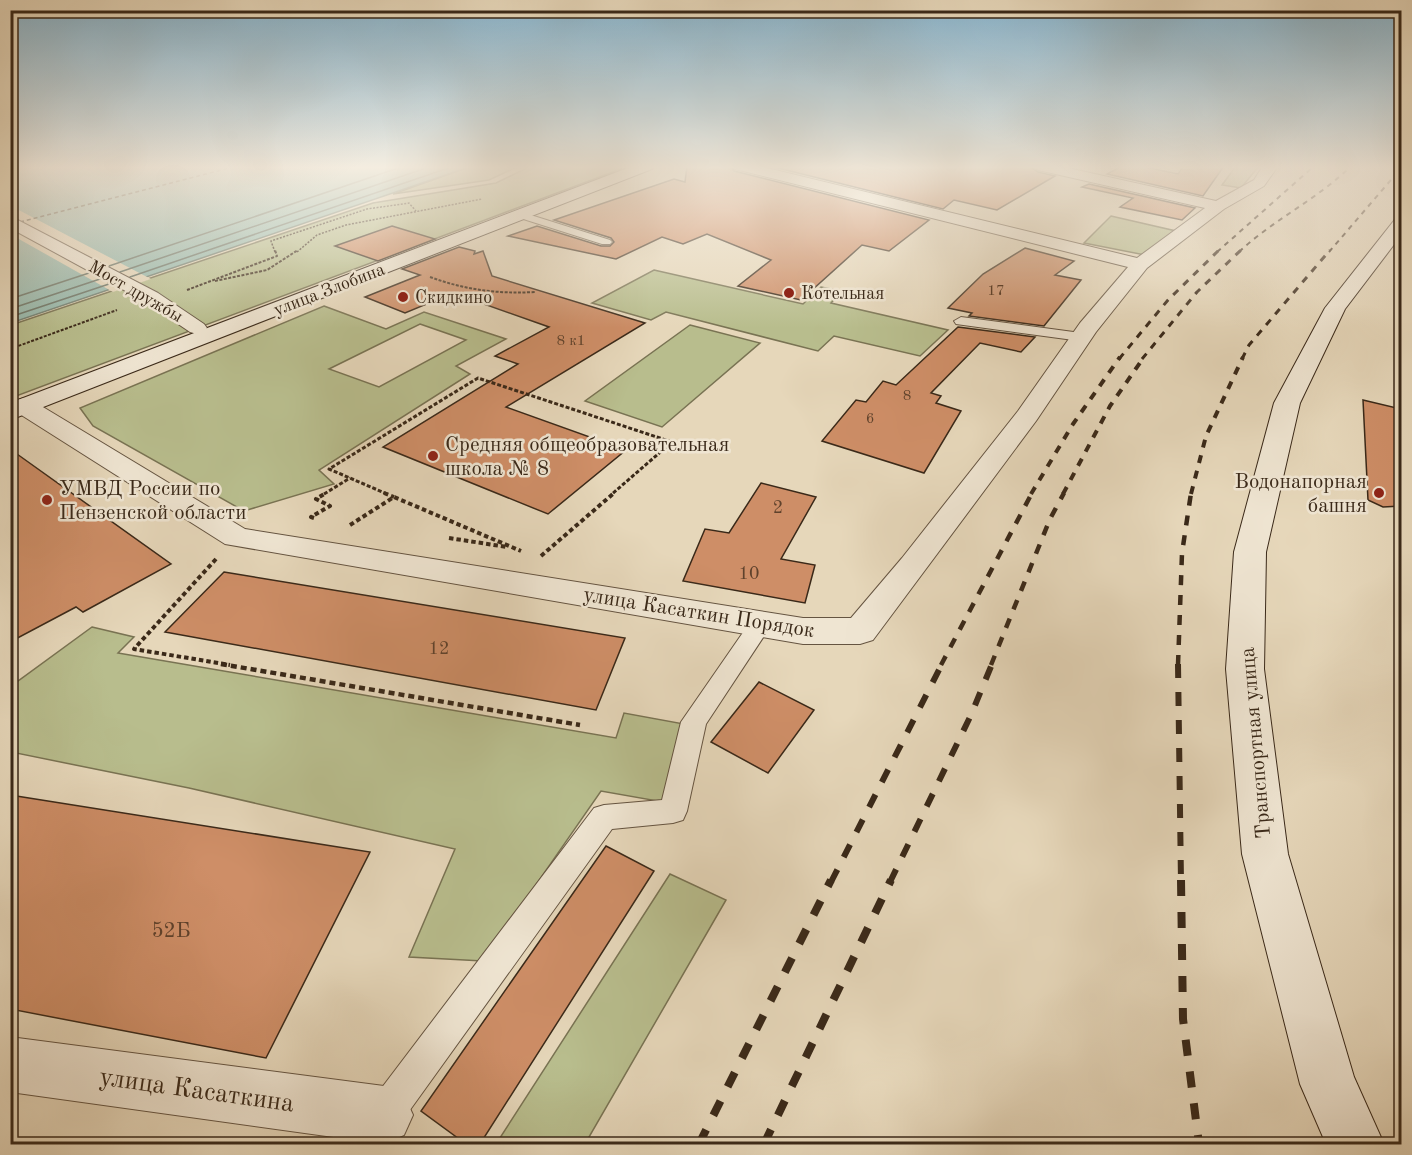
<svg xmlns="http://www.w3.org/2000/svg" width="1412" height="1155" viewBox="0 0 1412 1155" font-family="'Old Standard TT',serif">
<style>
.green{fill:#b8bd8d;stroke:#797353;stroke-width:1.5;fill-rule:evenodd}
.water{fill:#96baae;stroke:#718072;stroke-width:1.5}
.pier{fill:#e6d7ba}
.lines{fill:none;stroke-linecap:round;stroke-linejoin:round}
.shore{stroke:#687264;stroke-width:1.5}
.ferry{stroke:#514d3e;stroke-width:1.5;stroke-dasharray:4 3;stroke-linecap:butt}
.building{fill:#ce8e67;stroke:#3a2919;stroke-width:1.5}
.service-casing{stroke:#655441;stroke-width:2}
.pedestrian-casing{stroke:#655441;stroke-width:2}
.minor-casing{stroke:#655441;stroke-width:2}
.secondary-casing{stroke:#3a2919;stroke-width:2}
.path-far4{stroke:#3a2919;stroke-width:1.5;stroke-dasharray:2 1.5;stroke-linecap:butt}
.path-far3{stroke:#3a2919;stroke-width:2;stroke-dasharray:3 1.5;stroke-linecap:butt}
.path-far2{stroke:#3a2919;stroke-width:3;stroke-dasharray:4 2;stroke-linecap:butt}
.path-far1{stroke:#3a2919;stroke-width:4;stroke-dasharray:4.5 3;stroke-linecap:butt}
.path{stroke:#3a2919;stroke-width:4.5;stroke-dasharray:6 4;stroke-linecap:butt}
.service{fill:#efe5d2;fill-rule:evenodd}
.pedestrian{fill:#efe5d2;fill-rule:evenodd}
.minor{fill:#efe5d2;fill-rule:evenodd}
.secondary{fill:#efe5d2;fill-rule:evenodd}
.rail-far5{stroke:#3a2919;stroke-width:2;stroke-dasharray:5 5;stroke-linecap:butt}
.rail-far4{stroke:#3a2919;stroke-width:3;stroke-dasharray:7 7;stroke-linecap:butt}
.rail-far3{stroke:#3a2919;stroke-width:4;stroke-dasharray:8 8;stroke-linecap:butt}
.rail-far2{stroke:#3a2919;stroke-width:4.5;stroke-dasharray:10 10;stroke-linecap:butt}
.rail-far1{stroke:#3a2919;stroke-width:6;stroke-dasharray:14 14;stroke-linecap:butt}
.rail{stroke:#3a2919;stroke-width:8;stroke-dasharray:16 16;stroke-linecap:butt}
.poi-dot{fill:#8f2418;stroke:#efe5d2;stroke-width:2}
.labels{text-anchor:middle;stroke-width:5;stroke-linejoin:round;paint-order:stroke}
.far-number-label{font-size:15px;fill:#5f422c}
.far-street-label{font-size:18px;fill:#3a2919;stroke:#efe5d2}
.far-poi-label{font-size:18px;fill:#3a2919;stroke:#efe5d2;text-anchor:start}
.number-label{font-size:18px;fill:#5f422c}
.poi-label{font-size:21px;fill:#3a2919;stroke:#efe5d2;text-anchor:start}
.street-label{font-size:21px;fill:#3a2919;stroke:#efe5d2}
.near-number-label{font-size:21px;fill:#5f422c}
.near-street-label{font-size:26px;fill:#3a2919;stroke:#efe5d2}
</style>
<rect width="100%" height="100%" fill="#e6d7ba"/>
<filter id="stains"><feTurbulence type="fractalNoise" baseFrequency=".00333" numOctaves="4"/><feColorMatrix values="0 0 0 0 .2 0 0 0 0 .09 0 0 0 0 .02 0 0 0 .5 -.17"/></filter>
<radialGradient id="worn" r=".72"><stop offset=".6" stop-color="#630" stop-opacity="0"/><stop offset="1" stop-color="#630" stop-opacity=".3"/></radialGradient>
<g class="green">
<polygon points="472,166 519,166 489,180 393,194"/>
<polygon points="531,166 629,166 11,398 11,325 373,203 496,183"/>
<polygon points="1236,166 1259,166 1241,188 1222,185"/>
<polygon points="1111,216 1176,231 1145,255 1084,243"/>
<polygon points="654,270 803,304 821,287 842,291 831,303 948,330 920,356 834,336 818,351 666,312 651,320 592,303"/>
<path d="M324 306 386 329 424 312 506 339 456 366 470 374 319 470 334 484 244 511 93 426 80 408ZM420 324 466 340 379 387 329 369Z"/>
<polygon points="690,325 760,343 662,427 585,401"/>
<polygon points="92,627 134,637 118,653 616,738 624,713 684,724 663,802 601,791 483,961 409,957 455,849 189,788 11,752 10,687"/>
<polygon points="670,874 726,900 585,1144 496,1144"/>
</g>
<polygon class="water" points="15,166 472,166 11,323 11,167"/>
<polygon class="pier" points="11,206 151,279 113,292 10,234"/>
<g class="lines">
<g class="shore">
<polyline points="109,266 404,166"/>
<polyline points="120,272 432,166"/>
<polyline points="130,277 454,166"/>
<polyline points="10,299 89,273"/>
<polyline points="10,309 100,279"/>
<polyline points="10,317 109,284"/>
</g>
<polyline class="ferry" points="20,222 237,166"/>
</g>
<g class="building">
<polygon points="687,166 731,166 734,171 929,220 889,251 862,245 801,300 738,286 771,260 707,234 683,244 662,237 616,259 508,236 537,226 601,246 610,246 614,242 611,238 554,220 674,179 685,182"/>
<polygon points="770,166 1029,166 1038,172 1055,176 997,210 954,200 943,209"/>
<polygon points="1122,166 1140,166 1178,174 1184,166 1224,166 1203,196 1107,174"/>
<polygon points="1089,184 1195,208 1182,220 1120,207 1133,198 1082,187"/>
<polygon points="392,226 435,239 378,261 335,246"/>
<polygon points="459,247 475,251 474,254 483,251 492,276 645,323 506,407 626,450 548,514 383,447 518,364 495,356 549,327 453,293 405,313 365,297 420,275 402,269"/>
<polygon points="1025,248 1074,261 1055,275 1081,280 1044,326 969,316 972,313 948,308 983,274"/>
<polygon points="958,327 1035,337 1021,352 980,343 931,393 941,396 936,403 961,411 924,473 822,441 856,400 866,402 883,381 896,385"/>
<polygon points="1363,400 1401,409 1401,506 1383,507 1368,500"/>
<polygon points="10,449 171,564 83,612 76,607 10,642"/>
<polygon points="761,483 816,497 781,559 815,565 805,603 683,581 705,529 729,533"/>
<polygon points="224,572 625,638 596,710 165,632"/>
<polygon points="759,682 814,710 768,773 711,742"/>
<polygon points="10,795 370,852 266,1058 10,1009"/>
<polygon points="606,846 654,871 480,1144 466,1144 421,1111"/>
</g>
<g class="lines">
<defs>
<g id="service">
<polygon points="521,212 610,240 612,242 610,244 602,244 517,217 517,213"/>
<polygon points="961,317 1081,333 1088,337 1081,341 956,324 954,321"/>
<polygon points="761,616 769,618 772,624 706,724 687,811 683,820 673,823 612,829 397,1128 384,1133 371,1128 366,1115 371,1102 594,808 604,805 662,800 681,722 753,618"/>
</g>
<polygon id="pedestrian" points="10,216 158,293 204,324 207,328 204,332 197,334 190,332 144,301 10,228"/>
<g id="minor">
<polygon points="733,166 759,166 1137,258 1205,208 1038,170 1031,166 1059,166 1216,201 1254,180 1263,166 1278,166 1264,186 1224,209 1147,268 1096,332 1036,421 873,640 860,644 803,644 225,544 15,411 11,406 15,401 24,398 33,401 245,529 803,618 851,618 902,558 1018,411 1080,323 1128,267 735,169"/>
<polygon points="10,1037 384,1086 404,1095 413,1115 404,1135 384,1144 10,1092"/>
</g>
<g id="secondary">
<polygon points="633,166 654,166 652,169 10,420 10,403"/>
<polygon points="1402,217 1402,234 1345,309 1300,403 1266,552 1264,669 1288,854 1354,1077 1384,1144 1326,1144 1300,1084 1242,854 1226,669 1234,552 1274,403 1325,308 1396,218"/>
</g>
</defs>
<use href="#service" class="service-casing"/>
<use href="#pedestrian" class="pedestrian-casing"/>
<use href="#minor" class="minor-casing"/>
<use href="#secondary" class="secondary-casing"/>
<g class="path-far4">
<polyline points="275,252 271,241 367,209 409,203 416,211"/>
<polyline points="297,252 317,235 346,225 482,199"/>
</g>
<g class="path-far3">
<path d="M430 277C466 290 497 294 535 292"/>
<polyline points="215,281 267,270 298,250"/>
<polyline points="187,290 277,256 275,250"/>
<polyline points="10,349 117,310"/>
</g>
<g class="path-far2">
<polyline points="324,494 350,478"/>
<polyline points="387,494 329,469 478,378 672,442 612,494"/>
</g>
<g class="path-far1">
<polyline points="384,493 394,497"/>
<polyline points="314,518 311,517 330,506 316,499 326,493"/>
<polyline points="350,525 394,497 521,551"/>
<polyline points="449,538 507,547"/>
<polyline points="541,556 614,493"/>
<polyline points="216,559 134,649 230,665"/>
</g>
<polyline class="path" points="221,664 580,725"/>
<use href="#service" class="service"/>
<use href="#pedestrian" class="pedestrian"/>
<use href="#minor" class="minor"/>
<use href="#secondary" class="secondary"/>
<g class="rail-far5">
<polyline points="1217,252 1314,166"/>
<path d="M1239 252C1274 219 1318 199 1351 166"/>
<polyline points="1329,252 1402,167"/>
</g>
<g class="rail-far4">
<polyline points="1119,359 1168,300 1219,250"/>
<polyline points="1142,359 1197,292 1241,250"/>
<polyline points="1242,359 1249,345 1330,250"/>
</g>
<g class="rail-far3">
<polyline points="1031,494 1073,424 1120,357"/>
<polyline points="1063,494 1110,406 1144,357"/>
<polyline points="1191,494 1206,436 1243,357"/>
</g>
<g class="rail-far2">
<polyline points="941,665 1032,493"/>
<polyline points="991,665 1050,519 1064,493"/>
<polyline points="1178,665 1182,553 1191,493"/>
</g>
<g class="rail-far1">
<polyline points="1178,664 1181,882"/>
<polyline points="831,882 942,664"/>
<polyline points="890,882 971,715 992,664"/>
</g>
<g class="rail">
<polyline points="1181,880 1183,1019 1199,1144"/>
<polyline points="699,1144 831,880"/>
<polyline points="764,1144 891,880"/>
</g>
</g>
<linearGradient id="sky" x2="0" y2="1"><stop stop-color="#87b6d1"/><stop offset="0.51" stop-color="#f4ede0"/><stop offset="1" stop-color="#f4ede0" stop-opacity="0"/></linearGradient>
<rect width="1412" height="328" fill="url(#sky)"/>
<g class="poi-dot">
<circle cx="789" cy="293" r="6"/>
<circle cx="403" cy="297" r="6"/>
<circle cx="433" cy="456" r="6"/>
<circle cx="1379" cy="493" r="6"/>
<circle cx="47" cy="500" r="6"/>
</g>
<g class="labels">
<g class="far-number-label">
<text x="996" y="295">17</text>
<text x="571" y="345">8 к1</text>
<text x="907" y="400">8</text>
<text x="870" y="423">6</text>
</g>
<g class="far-street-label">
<text transform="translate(329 289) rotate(-21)" y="6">улица Злобина</text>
<text transform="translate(136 291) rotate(30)" y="6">Мост дружбы</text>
</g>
<g class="far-poi-label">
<text x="801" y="299">Котельная</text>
<text x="415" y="303">Скидкино</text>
</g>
<g class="number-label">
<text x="778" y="513">2</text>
<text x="749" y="579">10</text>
<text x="439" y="654">12</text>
</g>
<g class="poi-label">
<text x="445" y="451">Средняя общеобразовательная<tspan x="445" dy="24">школа № 8</tspan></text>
<text x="1367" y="488" text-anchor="end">Водонапорная<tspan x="1367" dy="24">башня</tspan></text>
<text x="59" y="495">УМВД России по<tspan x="59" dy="24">Пензенской области</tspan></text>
</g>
<g class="street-label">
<text transform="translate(699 612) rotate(9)" y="7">улица Касаткин Порядок</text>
<text transform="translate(1255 743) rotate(-95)" y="7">Транспортная улица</text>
</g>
<g class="near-number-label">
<text x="171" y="937">52Б</text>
</g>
<g class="near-street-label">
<text transform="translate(197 1089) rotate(8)" y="9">улица Касаткина</text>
</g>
</g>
<rect width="1412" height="1155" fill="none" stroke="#e6d7ba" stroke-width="36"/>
<rect x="12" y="12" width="1388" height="1131" fill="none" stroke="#3a2919" stroke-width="3"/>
<rect x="18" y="18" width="1376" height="1119" fill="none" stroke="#3a2919" stroke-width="1.5"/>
<rect width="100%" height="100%" filter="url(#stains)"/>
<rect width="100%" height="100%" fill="url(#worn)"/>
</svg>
